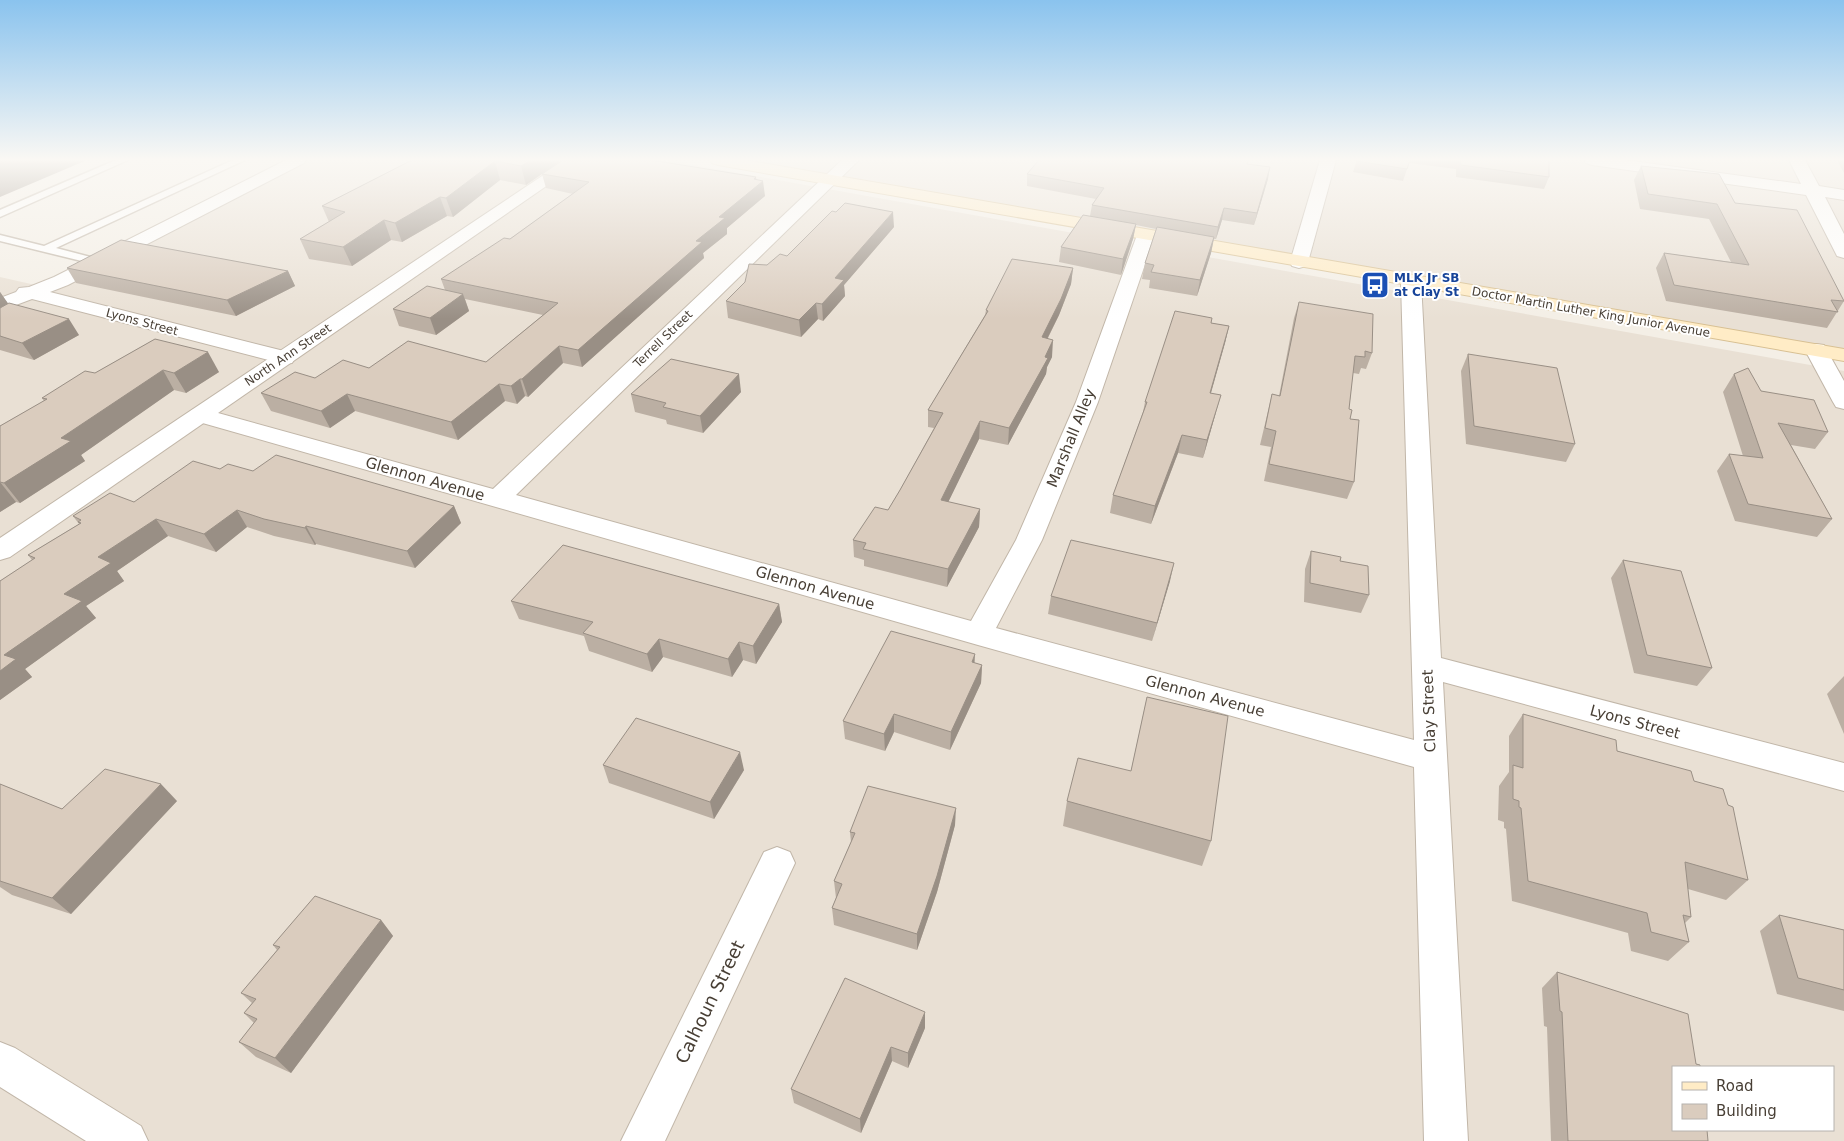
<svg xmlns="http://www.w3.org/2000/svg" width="1844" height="1141" viewBox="0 0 1844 1141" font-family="'DejaVu Sans',sans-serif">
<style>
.residential{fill:#e9e0d4;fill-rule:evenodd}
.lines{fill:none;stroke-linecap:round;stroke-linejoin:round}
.service-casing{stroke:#c1b6a8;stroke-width:3}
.minor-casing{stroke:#c1b6a8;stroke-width:2}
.tertiary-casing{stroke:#c1b6a8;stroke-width:2}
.secondary-casing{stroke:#d8c093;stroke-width:2}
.service{fill:#fff;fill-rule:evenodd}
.minor{fill:#fff;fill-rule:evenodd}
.tertiary{fill:#fff;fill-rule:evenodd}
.secondary{fill:#ffecc6;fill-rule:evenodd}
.wall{fill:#bbafa3}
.shaded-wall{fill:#998f85}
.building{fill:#daccbe;stroke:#998f85}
.labels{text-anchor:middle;stroke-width:4;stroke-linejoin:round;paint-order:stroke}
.far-transit-label{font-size:12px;font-weight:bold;fill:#164399;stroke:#fff;text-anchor:start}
.far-street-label{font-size:12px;fill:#483f35;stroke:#fff}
.street-label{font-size:15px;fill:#483f35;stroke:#fff}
.near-street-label{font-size:18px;fill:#483f35;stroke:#fff}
</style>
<rect width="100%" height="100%" fill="#f4efe6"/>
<g class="residential">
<path d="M310 160H666L1844 371V1141H0V277L53 289ZM1673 1067H1833V1130H1673Z"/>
<polygon points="739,160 1844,160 1844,351"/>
</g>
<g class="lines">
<defs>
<g id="service">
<polygon points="116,160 128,160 0,217 0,210"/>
<polygon points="233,160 245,160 56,248 102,260 104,262 102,264 98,265 0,241 0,235 44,246"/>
</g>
<g id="minor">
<polygon points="286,160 306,160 304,163 68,285 50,292 292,353 295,358 292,363 284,364 32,299 0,311 0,298 16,292 19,288 29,287 54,277"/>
<polygon points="842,160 859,160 516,495 971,621 1016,540 1076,402 1137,235 1140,231 1146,230 1152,231 1155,235 1098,402 1042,540 996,628 1414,740 1401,282 1404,278 1411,276 1418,278 1421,282 1441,658 1844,763 1844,791 1443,682 1468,1141 1424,1141 1414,767 978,645 192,420 188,415 192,410 200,408 493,489"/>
<polygon points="1320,160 1336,160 1308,262 1306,266 1299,268 1292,266 1290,262"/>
<polygon points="1584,160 1625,160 1801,184 1789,160 1805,160 1819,186 1844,190 1844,200 1825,197 1844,234 1844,258 1837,256 1835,252 1806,195 1592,165 1586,163"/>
<polygon points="1816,344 1824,345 1844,381 1844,409 1836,407 1833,402 1805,350 1808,345"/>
<polygon points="777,847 790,852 795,863 665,1141 621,1141 764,852"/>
<polygon points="0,1042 15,1048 141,1126 148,1141 86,1141 0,1087"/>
</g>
<polygon id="tertiary" points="566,160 584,160 10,557 0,560 0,538"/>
<polygon id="secondary" points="710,160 744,160 1844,349 1844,361 718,165 712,163"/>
</defs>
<use href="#service" class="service-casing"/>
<use href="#minor" class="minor-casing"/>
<use href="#tertiary" class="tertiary-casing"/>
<use href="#secondary" class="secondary-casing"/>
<use href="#service" class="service"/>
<use href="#minor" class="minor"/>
<use href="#tertiary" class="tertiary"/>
<use href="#secondary" class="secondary"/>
</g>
<g class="wall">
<polygon points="412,160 559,160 559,162 756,180 765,196 727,228 727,234 703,253 704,258 582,367 563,363 528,397 525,396 517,404 505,401 458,440 355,411 330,428 271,411 261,393 315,378 369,368 486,362 543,315 465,299 469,311 436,335 399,326 393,309 445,290 441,279 510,239 573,194 546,188 542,174 526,185 500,180 453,217 447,216 402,242 391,240 352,266 309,259 300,239 329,222 322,206"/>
<polygon points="1357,160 1549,160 1549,177 1544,189 1456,177 1456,169 1409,163 1403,181 1353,172"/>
<polygon points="1839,160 1844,160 1844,173 1838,162"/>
<polygon points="1248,164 1268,179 1254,225 1222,220 1216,239 1214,239 1211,253 1197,296 1149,288 1150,280 1142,279 1145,263 1156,229 1136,225 1133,239 1121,275 1059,262 1061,247 1090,216 1092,205 1096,199 1027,186 1027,174"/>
<polygon points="1641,166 1735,203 1844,301 1827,328 1666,301 1656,268 1664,253 1731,262 1709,219 1640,209 1634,180"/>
<polygon points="894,227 844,285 845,296 823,321 818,319 801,337 728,318 726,301 745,282 767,265 787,256"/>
<polygon points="67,268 288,271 295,286 236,316 76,283"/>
<polygon points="1073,268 1071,284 1059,315 1048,338 1052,357 1047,367 1046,374 1008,445 979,439 948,502 980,509 979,527 947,587 864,566 864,560 854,557 853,540 888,510 900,490 934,428 928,427 928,410 985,315 986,310"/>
<polygon points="0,292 8,304 79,335 34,360 0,350"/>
<polygon points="1299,302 1372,353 1366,369 1361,368 1359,374 1353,373 1349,409 1354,482 1347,499 1264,481 1271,447 1260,445 1272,394 1279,396 1294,318"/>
<polygon points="1211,323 1229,326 1225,343 1211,393 1216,412 1203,458 1178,453 1151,524 1110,513 1113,495 1143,412 1145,402"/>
<polygon points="155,339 219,372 186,393 174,390 81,455 85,461 20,503 16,502 0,512 0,426 44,401 42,398 95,373"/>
<polygon points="1468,354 1575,444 1566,462 1466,444 1461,371"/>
<polygon points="1734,374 1828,432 1815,449 1791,445 1832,519 1817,537 1735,521 1717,471 1729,454 1743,456 1723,392"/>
<polygon points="741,392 703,433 667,424 666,420 635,412 631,394"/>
<polygon points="220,469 253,471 454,506 461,523 415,568 316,544 315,545 274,536 247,527 216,552 168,536 117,571 124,581 86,606 96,618 25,669 32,677 0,700 0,581 32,560 28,555 79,524 73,516 134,502"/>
<polygon points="1311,551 1340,561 1369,595 1361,613 1304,602 1305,569"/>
<polygon points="1623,560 1712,668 1697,686 1634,673 1611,578"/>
<polygon points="1170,581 1152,641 1048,614 1051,596"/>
<polygon points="511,601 779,604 782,622 756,664 743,660 732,677 663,657 652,672 589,651 584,636 519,619"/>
<polygon points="975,663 982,665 981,683 950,750 894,732 885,751 845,739 843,721"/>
<polygon points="1844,676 1844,734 1827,694"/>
<polygon points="1147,697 1211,841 1202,866 1063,826 1067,801 1131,771"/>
<polygon points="1523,714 1694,781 1748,880 1726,900 1688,889 1691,917 1685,923 1689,942 1668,961 1631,951 1628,933 1512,901 1506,829 1504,828 1504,822 1498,820 1499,786 1509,772 1509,736"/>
<polygon points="603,765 744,770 714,819 609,783"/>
<polygon points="0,784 62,809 177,801 71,914 12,895 0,887"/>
<polygon points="955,825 937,892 917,950 834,925 832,908 836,898 834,881 851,842 850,832"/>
<polygon points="1779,915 1844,930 1844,1011 1777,994 1760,931"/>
<polygon points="381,920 393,936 291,1073 256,1057 239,1042 254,1023 244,1013 252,1003 241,993 277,950 273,945"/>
<polygon points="1557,972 1708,1141 1551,1141 1547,1027 1544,1026 1542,988"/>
<polygon points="925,1028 908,1068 892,1061 861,1133 794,1103 791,1089"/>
</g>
<g class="shaded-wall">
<polygon points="4,160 87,160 0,197 0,161"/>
<polygon points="531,160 559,160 559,162 526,185 521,166"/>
<polygon points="495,161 500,180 453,217 446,198"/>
<polygon points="1270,167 1268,179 1254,225 1257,213"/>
<polygon points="756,177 757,186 763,181 765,196 727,228 727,234 703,253 704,258 582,367 578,350 696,241"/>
<polygon points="440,197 447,216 402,242 395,223"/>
<polygon points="1224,208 1222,220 1216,239 1218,227"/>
<polygon points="893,212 894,227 844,285 845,296 823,321 822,304 835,278"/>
<polygon points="384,220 391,240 352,266 343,247"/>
<polygon points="1136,224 1133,239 1121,275 1123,259"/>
<polygon points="1214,237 1211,253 1197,296 1200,280"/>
<polygon points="1073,268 1071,284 1059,315 1040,353 1042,337"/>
<polygon points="288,271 295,286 236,316 227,300"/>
<polygon points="0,292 12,309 0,316"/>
<polygon points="463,294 469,311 436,335 430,318"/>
<polygon points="816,303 818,319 801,337 799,320"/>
<polygon points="69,319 79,335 34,360 22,343"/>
<polygon points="1229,326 1225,343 1206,410 1210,393"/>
<polygon points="1053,340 1052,357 1047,367 1046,374 1008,445 1009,428"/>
<polygon points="559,346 563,363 528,397 522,379"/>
<polygon points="208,352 219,372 186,393 174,373"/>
<polygon points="163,370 174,390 81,455 85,461 20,503 4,483 61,438"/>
<polygon points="739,374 741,392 703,433 700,416"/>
<polygon points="520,379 525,396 517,404 511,386"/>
<polygon points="499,384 505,401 458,440 451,422"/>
<polygon points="347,394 355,411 330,428 321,411"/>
<polygon points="1221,395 1216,412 1203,458 1207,440"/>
<polygon points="980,421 979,439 941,517 941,500"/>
<polygon points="1182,435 1178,453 1151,524 1155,506"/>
<polygon points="0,482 16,502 0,512"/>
<polygon points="454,506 461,523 415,568 407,551"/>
<polygon points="980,509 979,527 947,587 948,569"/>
<polygon points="237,510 247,527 216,552 204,534"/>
<polygon points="156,519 168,536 117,571 124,581 86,606 96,618 25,669 32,677 0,700 0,671 4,655 98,557"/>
<polygon points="306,526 316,544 315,545 305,528"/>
<polygon points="1174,563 1170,581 1152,641 1157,623"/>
<polygon points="779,604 782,622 756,664 753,646"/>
<polygon points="659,639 663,657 652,672 647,654"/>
<polygon points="739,642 743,660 732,677 728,659"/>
<polygon points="975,654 974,672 972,662"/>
<polygon points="982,665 981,683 950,750 951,732"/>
<polygon points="894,714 894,732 885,751 884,734"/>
<polygon points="740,752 744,770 714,819 710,802"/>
<polygon points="161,784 177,801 71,914 52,898"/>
<polygon points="956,808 955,825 937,892 917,950 917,934"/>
<polygon points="381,920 393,936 291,1073 275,1058"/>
<polygon points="925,1012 925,1028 908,1068 908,1053"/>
<polygon points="891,1047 892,1061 861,1133 860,1119"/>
</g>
<g class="building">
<polygon points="412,160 531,160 521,166 495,161 446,198 440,197 395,223 384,220 343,247 300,239 345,212 322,206"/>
<polygon points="563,160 651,160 756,177 754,179 763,181 719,217 725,218 696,241 702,242 578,350 559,346 522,379 520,379 511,386 499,384 451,422 347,394 321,411 261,393 295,372 315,378 343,360 369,368 408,341 486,362 558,303 441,279 504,238 510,239 589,182 542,174"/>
<polygon points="1039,160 1248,160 1247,164 1270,167 1257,213 1224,208 1218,227 1092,205 1104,188 1027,174"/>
<polygon points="1357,160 1410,160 1407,169 1356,161"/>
<polygon points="1460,160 1549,160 1549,177 1461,165"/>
<polygon points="1641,166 1719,174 1735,203 1797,210 1844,301 1831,300 1838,312 1674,285 1664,253 1749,265 1717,204 1648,194"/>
<polygon points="845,203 893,212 835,278 844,280 822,304 816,303 799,320 726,301 745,282 749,264 767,265 780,254 787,256 832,211 836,212"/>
<polygon points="1083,215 1136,224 1123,259 1061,247"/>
<polygon points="1157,227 1214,237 1200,280 1151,272 1154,265 1145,263"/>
<polygon points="121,240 288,271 227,300 67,268"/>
<polygon points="1012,259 1073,268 1061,299 1042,337 1053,340 1045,357 1048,358 1009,428 980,421 941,500 980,509 948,569 863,549 866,543 853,540 875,507 888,510 900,490 943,413 928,410 988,311 986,310"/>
<polygon points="427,286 463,294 430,318 393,309"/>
<polygon points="1299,302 1373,314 1372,353 1365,351 1365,357 1355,356 1349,409 1352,410 1350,419 1359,420 1354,482 1269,464 1276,431 1265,428 1272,394 1280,396"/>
<polygon points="9,303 69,319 22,343 0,336 0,308"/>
<polygon points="1175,311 1212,318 1211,323 1229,326 1210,393 1221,395 1207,440 1182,435 1155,506 1113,495 1147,402 1145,402"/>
<polygon points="155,339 208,352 174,373 163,370 61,438 71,441 4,483 0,482 0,426 47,399 42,398 85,371 95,373"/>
<polygon points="1468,354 1557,368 1575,444 1474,426"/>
<polygon points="671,359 739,374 700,416 663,407 666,403 631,394"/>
<polygon points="1748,368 1761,391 1814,400 1828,432 1778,423 1832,519 1748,504 1729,454 1763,458 1734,374"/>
<polygon points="276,455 454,506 407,551 306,526 305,528 264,519 237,510 204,534 156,519 98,557 111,563 64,594 82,601 4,655 16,659 0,671 0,581 35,558 28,555 81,523 78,522 81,520 73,516 110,493 134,502 193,461 220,469 228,464 253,471"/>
<polygon points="1071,540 1174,563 1157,623 1051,596"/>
<polygon points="563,545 779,604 753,646 739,642 728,659 659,639 647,654 583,633 593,622 511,601"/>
<polygon points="1311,551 1341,557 1340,561 1368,566 1369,595 1310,583"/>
<polygon points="1623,560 1681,571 1712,668 1647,655"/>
<polygon points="891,631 975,654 972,662 982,665 951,732 894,714 884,734 843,721"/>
<polygon points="1147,697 1228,716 1211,841 1067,801 1078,758 1131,771"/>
<polygon points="1523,714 1616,740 1617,751 1691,771 1694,781 1723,789 1728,805 1733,807 1748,880 1685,862 1691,917 1683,915 1689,942 1651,932 1647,913 1528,881 1521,808 1519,807 1519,801 1513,799 1513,765 1523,768"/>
<polygon points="636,718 740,752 710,802 603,765"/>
<polygon points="105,769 161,784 52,898 0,881 0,784 62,809"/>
<polygon points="868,786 956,808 937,876 917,934 832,908 842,884 834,881 855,833 850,832"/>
<polygon points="315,896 381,920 275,1058 239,1042 257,1019 244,1013 256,999 241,993 280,947 273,945"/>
<polygon points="1779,915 1844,930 1844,990 1798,978"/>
<polygon points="1557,972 1688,1014 1696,1064 1700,1065 1700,1067 1673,1067 1673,1130 1707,1130 1708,1141 1568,1141 1562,1012 1560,1011"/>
<polygon points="845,978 925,1012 908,1053 891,1047 860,1119 791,1089"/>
</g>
<linearGradient id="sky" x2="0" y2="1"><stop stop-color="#8ac3ee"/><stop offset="0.5" stop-color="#faf8f4"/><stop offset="1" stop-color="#faf8f4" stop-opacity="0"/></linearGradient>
<rect width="1844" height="319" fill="url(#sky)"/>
<defs>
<symbol id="bus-square" viewBox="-11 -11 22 22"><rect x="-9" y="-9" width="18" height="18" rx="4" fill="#1a4fb4" stroke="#fff"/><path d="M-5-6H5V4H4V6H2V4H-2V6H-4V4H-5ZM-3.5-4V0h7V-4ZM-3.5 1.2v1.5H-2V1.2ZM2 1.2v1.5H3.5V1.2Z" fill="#fff"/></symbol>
</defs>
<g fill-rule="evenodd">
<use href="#bus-square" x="1359" y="269" width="32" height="32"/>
</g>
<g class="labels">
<g class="far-transit-label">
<text x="1394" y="282">MLK Jr SB<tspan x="1394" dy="14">at Clay St</tspan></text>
</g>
<g class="far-street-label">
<text transform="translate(1591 312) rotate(10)" y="4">Doctor Martin Luther King Junior Avenue</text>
<text transform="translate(142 322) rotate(15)" y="4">Lyons Street</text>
<text transform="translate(663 339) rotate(-44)" y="4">Terrell Street</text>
<text transform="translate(288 355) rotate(-34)" y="4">North Ann Street</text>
</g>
<g class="street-label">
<text transform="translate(1071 438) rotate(-68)" y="5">Marshall Alley</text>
<text transform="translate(425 479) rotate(16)" y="5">Glennon Avenue</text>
<text transform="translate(815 588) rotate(16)" y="5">Glennon Avenue</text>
<text transform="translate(1205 696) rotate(15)" y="5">Glennon Avenue</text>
<text transform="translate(1429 711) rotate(-92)" y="5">Clay Street</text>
<text transform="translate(1635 722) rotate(15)" y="5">Lyons Street</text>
</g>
<g class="near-street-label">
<text transform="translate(710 1002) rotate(-64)" y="6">Calhoun Street</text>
</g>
</g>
<rect x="1672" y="1066" width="162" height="65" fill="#ffffff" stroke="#b6b2ae"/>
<rect x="1682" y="1082" width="25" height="8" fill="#ffecc6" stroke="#b6b2ae"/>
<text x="1716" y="1091" font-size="15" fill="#483f35">Road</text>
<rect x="1682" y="1104" width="25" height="15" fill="#daccbe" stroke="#b6b2ae"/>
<text x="1716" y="1116" font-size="15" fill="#483f35">Building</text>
</svg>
